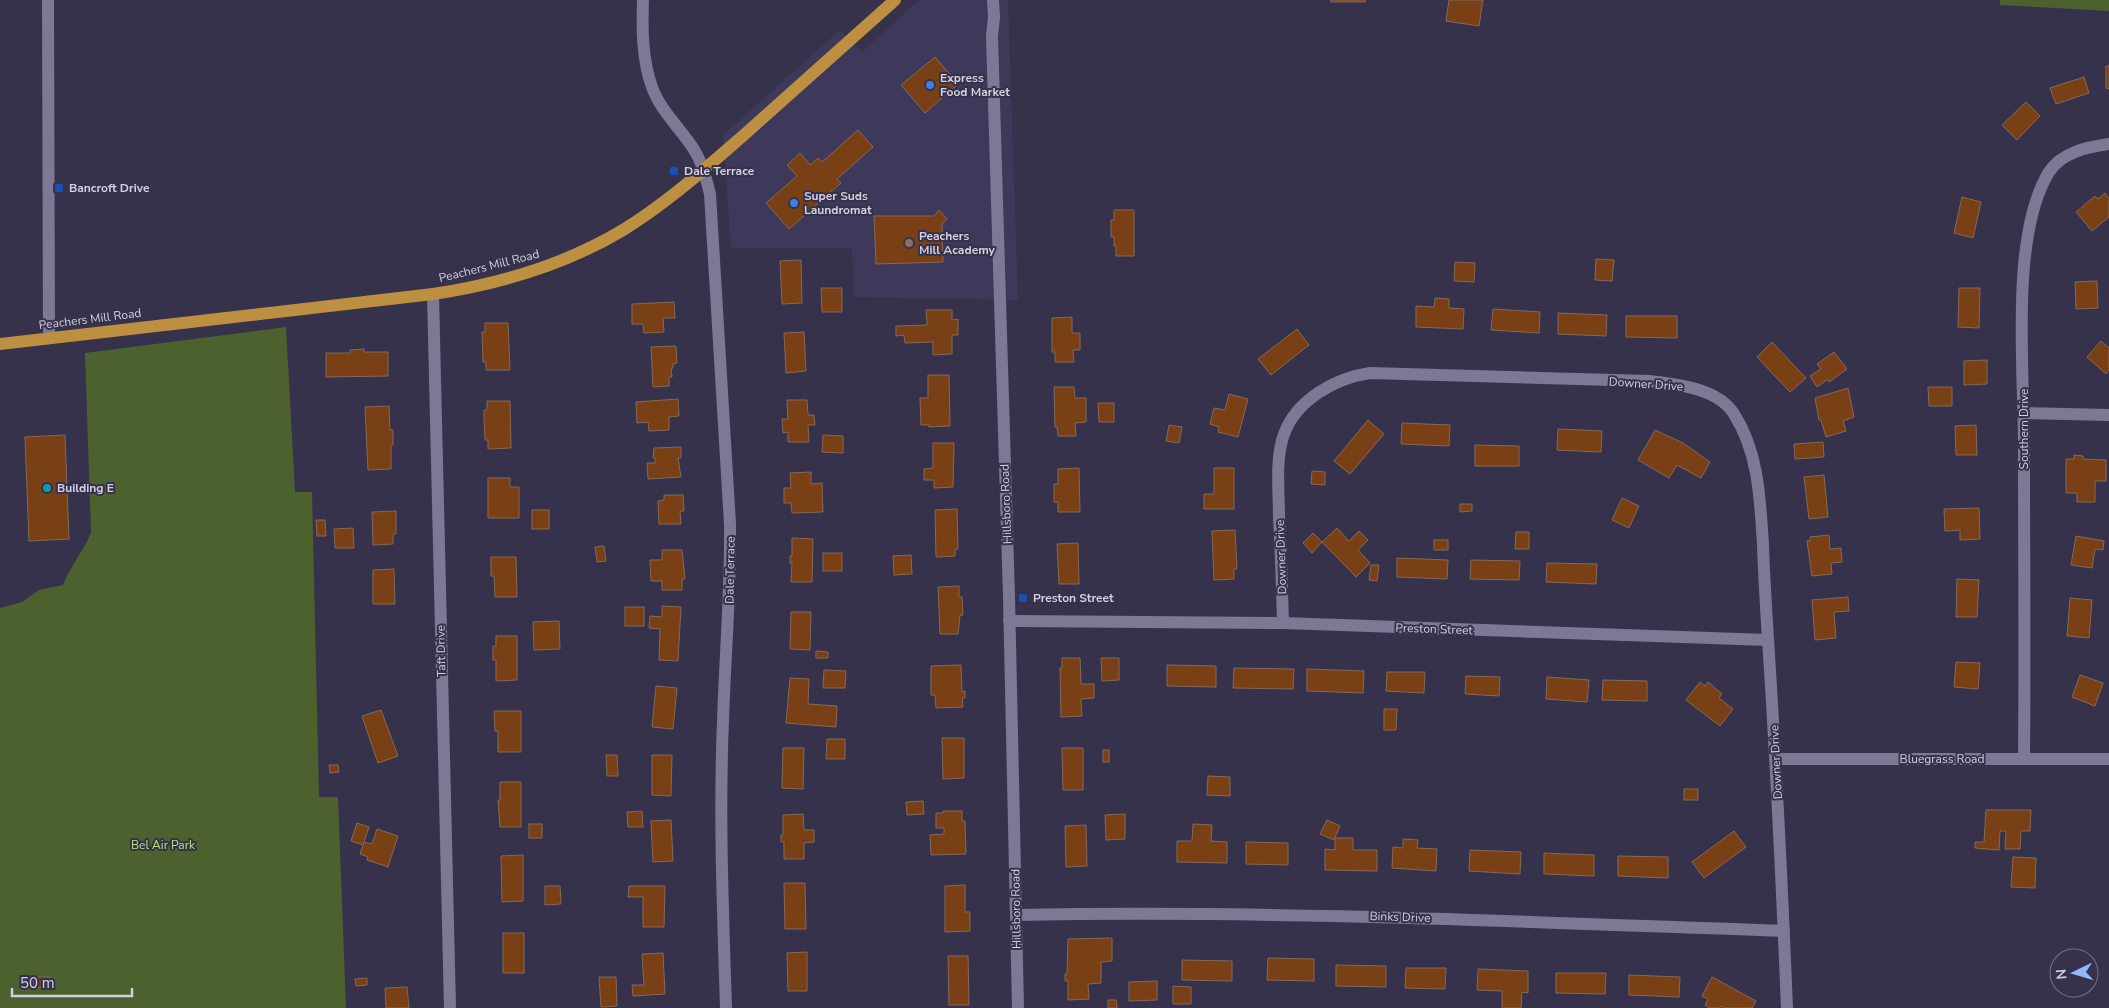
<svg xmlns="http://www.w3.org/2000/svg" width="2109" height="1008" viewBox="0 0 2109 1008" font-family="'Nunito Sans',sans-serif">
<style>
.built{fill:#3e395a}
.green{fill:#4d612e}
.building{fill:#793f15;stroke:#866957}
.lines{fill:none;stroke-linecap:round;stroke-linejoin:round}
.minor{stroke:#7c7896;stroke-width:12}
.major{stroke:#bd8f40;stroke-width:12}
.shop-dot{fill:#3f7fe0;stroke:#36324c;stroke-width:2}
.transit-dot{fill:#1a4fb4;stroke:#36324c;stroke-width:2}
.education-dot{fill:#8d6e63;stroke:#36324c;stroke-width:2}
.culture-dot{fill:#0f9aa8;stroke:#36324c;stroke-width:2}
.labels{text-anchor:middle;stroke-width:4;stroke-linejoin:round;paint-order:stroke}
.poi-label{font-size:12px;font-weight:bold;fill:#d1cfe0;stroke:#36324c;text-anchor:start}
.street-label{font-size:12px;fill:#d1cfe0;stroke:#36324c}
.park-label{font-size:12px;fill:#b7e371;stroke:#36324c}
</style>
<rect width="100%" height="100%" fill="#36324c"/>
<polygon class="built" points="919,0 1008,0 1018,300 854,297 852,248 731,248 723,135 840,30 862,52"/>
<g class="green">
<polygon points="2000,0 2109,0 2109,11 2000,5"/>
<path d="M286 327 295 492H312L319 797H338L346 1008H0V608L22 602 39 590 63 585C70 566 84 551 91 532L85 353Z"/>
</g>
<g class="building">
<rect x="1331" y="0" width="34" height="2"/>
<polygon points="1449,0 1483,0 1479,26 1446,21"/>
<polygon points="935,57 958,84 925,113 901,85"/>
<polygon points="2106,66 2109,66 2109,89 2106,88"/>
<polygon points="2084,77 2089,93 2056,104 2050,88"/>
<polygon points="2026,102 2040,116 2017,140 2002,125"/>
<polygon points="858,130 873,147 837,179 841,183 789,229 766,203 797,176 787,165 800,153 810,165 818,158 822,162"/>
<polygon points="2105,193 2109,199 2109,217 2092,231 2076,212 2095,196 2098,199"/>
<polygon points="1962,197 1981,202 1973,238 1954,233"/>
<polygon points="939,210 947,219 942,224 943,262 876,264 874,216 934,216"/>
<polygon points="1114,210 1134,210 1134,256 1116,256 1116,246 1114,246 1114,237 1111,237 1111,220 1114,220"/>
<polygon points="1596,259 1614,260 1612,281 1595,280"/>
<polygon points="801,260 802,303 782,304 780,261"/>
<polygon points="1455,262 1475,263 1474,282 1454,281"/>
<polygon points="2097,281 2098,308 2076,309 2075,282"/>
<polygon points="821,288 842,288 842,312 822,312"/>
<polygon points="1959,288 1980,288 1979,328 1958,327"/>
<polygon points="1435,298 1449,299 1449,308 1464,309 1463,329 1416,327 1416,306 1434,307"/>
<polygon points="674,302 675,318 663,318 664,332 644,333 643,324 632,324 632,304"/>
<polygon points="1493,309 1540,312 1539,333 1491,330"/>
<polygon points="926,310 952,310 952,320 958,319 958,335 952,335 952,354 933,355 933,342 905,343 904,335 896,336 896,326 927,325"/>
<polygon points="1558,313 1607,315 1606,336 1558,334"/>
<polygon points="1626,316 1677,316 1677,338 1626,337"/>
<polygon points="1072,317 1072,333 1080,333 1080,350 1073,350 1074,362 1055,362 1055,352 1052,352 1052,318"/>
<polygon points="485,323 508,323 510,370 486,370 486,362 483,362 482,332 485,332"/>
<polygon points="1297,329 1309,345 1271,375 1258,359"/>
<polygon points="804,332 806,371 786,373 784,333"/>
<polygon points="2101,341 2109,348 2109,370 2106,374 2087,357"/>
<polygon points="1772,342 1806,378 1790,392 1757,357"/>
<polygon points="676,346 677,363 673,364 673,368 671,369 672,377 669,377 669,386 653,387 651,347"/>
<polygon points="364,349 364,352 388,352 388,376 326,377 326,353 350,353 350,350"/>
<polygon points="1834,352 1847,369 1829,382 1828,379 1817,387 1810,376 1821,369 1817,364"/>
<polygon points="1987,360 1987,384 1964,385 1964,361"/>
<polygon points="928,375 949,375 950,426 929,427 929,425 921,425 920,398 928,398"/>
<polygon points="1054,387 1074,387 1075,398 1086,398 1086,422 1075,423 1076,436 1058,436 1057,427 1055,427"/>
<polygon points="1928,387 1952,387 1952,406 1929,406"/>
<polygon points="1848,388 1854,417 1843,421 1846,431 1826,437 1821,420 1819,420 1815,398"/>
<polygon points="1229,394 1248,399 1238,437 1218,432 1219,427 1210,424 1214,408 1225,410"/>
<polygon points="678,399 679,416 669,417 669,430 649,431 648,422 637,423 636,402"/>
<polygon points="787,400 807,400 808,415 814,415 815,425 808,425 809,442 788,442 788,432 783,433 782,419 788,419"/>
<polygon points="487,401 510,401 511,448 488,449 488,440 485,440 484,418 484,410 487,410"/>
<polygon points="1098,403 1114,403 1114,422 1099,422"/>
<polygon points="389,406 390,430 393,430 393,445 391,445 391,469 368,470 365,407"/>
<polygon points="1368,420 1384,434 1350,474 1334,461"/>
<polygon points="1402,423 1450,425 1449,446 1401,444"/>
<polygon points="1169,425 1182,427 1179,443 1166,441"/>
<polygon points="1976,425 1977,455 1956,455 1955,426"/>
<polygon points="1558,429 1602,431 1601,452 1557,450"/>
<polygon points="1655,430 1683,443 1710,462 1701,478 1677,465 1669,478 1638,460"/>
<polygon points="65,435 69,539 29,541 25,437"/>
<polygon points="823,435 843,436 843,453 822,452"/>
<polygon points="1823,442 1824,457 1795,459 1794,444"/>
<polygon points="933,443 954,443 953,487 934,488 934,480 924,480 924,469 933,468"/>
<polygon points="1475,445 1519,446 1519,466 1475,466"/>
<polygon points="681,447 681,458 678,458 681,477 648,479 647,463 655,463 655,458 653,458 654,448"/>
<polygon points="2074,455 2083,456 2083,459 2106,460 2106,481 2095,481 2095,502 2077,502 2077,493 2066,493 2066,459 2074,459"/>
<polygon points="1079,468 1080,512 1058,512 1058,502 1054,502 1054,484 1058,484 1058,469"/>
<polygon points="1214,468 1234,468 1234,509 1204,509 1204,494 1214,494"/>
<polygon points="1312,471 1325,472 1325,485 1311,484"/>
<polygon points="811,472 811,484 822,483 823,512 792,513 791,503 784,503 784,488 791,488 790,473"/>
<polygon points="1824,475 1828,517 1809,519 1804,477"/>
<polygon points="488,478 510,478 510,487 519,487 519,518 488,518"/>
<polygon points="664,495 683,495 684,511 680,511 681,524 659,524 658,501 664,500"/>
<polygon points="1622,498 1639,506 1629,528 1612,520"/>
<polygon points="1460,504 1472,504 1472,511 1460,512"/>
<polygon points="1979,508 1980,539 1960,540 1960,530 1945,531 1944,509"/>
<polygon points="957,509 958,549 955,550 955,556 936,557 935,510"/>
<rect x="532" y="510" width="17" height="19"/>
<polygon points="396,511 396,534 393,534 393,544 373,545 372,512"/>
<polygon points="316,520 325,520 326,536 317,536"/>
<polygon points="353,528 354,548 335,548 334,529"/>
<polygon points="1337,528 1349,541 1359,531 1368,540 1358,550 1370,563 1356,577 1322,542"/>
<polygon points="1235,530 1237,569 1234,569 1234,579 1214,580 1212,531"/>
<polygon points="1516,532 1529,532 1529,549 1515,549"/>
<polygon points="1313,533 1322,542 1312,553 1303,543"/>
<polygon points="1829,535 1830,549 1841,548 1842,562 1831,563 1832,574 1812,576 1807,541 1810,541 1810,537"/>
<polygon points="2076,536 2104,541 2103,550 2095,549 2092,568 2071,565"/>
<polygon points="792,538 813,539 812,582 791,582 792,563 790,563 790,556 792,556"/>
<rect x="1434" y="540" width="14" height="10"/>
<polygon points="1078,543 1079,584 1059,584 1057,544"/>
<polygon points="604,546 606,561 597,562 595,547"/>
<polygon points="662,550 682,550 685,579 682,579 682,590 662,590 662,581 651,581 650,560 662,560"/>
<rect x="823" y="553" width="19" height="18"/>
<polygon points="911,555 912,574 894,575 893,556"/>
<polygon points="491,557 516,557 517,597 495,597 494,576 491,576"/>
<polygon points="1397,558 1448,560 1447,579 1397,577"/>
<polygon points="1471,560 1520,561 1519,580 1470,579"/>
<polygon points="1547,563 1597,564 1596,584 1546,582"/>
<polygon points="1371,565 1379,565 1377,581 1369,580"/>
<polygon points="394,569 395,604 373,604 373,570"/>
<polygon points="1957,579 1979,580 1977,617 1956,617"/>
<polygon points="959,586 959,597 962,597 963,615 960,615 958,634 940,634 938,587"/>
<polygon points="1848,597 1849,611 1834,612 1836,638 1815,640 1812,600"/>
<polygon points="2070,598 2092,600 2089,638 2067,636"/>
<polygon points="662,606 681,607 678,661 659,660 660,629 649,628 650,616 662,617"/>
<rect x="625" y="607" width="19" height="19"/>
<polygon points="791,612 811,612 810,650 790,649"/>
<polygon points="559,621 560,649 534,650 533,622"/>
<polygon points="496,636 517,636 517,680 496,681 496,660 493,660 493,646 496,646"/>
<polygon points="816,651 828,652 828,658 816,658"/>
<polygon points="1062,658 1080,658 1081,684 1094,684 1094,698 1081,699 1082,716 1061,717 1060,668 1062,668"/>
<polygon points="1101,658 1119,658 1119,680 1102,681"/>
<polygon points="1956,662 1980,663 1978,689 1954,687"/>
<polygon points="961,665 962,692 965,691 965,698 962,698 963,707 936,708 935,695 931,695 931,666"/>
<polygon points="1167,665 1216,666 1216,687 1167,686"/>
<polygon points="1234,668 1294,669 1293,689 1233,688"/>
<polygon points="1307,669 1364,671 1363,693 1307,691"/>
<polygon points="824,670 846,671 845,688 823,688"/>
<polygon points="1387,672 1425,672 1424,693 1386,691"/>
<polygon points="2080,675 2103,683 2095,706 2072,697"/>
<polygon points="1466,676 1500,677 1499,696 1465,694"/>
<polygon points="1547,677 1589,680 1587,702 1546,699"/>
<polygon points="790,678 809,679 808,704 837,706 836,727 786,723"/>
<polygon points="1603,680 1647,681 1647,701 1602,700"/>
<polygon points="1700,682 1705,686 1708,682 1722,694 1719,698 1733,709 1720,726 1686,700"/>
<polygon points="656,686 677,688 673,729 652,727"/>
<polygon points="1384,709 1397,709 1396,730 1384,730"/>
<polygon points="381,710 398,756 378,763 362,716"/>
<polygon points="494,711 521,711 521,752 498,752 498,731 495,731"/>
<polygon points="942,738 964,738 964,778 943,779"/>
<polygon points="827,739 845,739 845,759 826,759"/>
<polygon points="783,748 804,748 803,789 782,788"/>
<polygon points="1062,748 1083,748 1083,790 1063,790"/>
<rect x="1103" y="750" width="6" height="12"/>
<polygon points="606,755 617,755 618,776 607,776"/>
<polygon points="652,755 672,755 671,796 652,795"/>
<polygon points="329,765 338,765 339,772 330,773"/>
<polygon points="1208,776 1230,777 1230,796 1207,795"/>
<polygon points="500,782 521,782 521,827 500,827 498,800 500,800"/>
<rect x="1684" y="789" width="14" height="11"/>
<polygon points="923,801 924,814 907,815 906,802"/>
<polygon points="1986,810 2031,810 2030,831 2021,831 2020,849 2005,849 2006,831 2000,831 1999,850 1975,848 1975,842 1984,842"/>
<polygon points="642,811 643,827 628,827 627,812"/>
<polygon points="943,811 962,811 962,821 965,821 966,854 931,855 930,835 944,834 944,828 936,828 936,813 943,813"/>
<polygon points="803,814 804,830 814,830 814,842 804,843 804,859 784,859 784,842 781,842 781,835 783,835 783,815"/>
<polygon points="1125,814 1125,839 1106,840 1105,815"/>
<polygon points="671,820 673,861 653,862 651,821"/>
<polygon points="1327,820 1340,826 1334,840 1320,834"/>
<polygon points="357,823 369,827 363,845 351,841"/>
<rect x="529" y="824" width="13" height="14"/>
<polygon points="1193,824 1212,825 1211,841 1227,842 1227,863 1177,862 1177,841 1192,841"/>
<polygon points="1086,825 1087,866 1066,867 1065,826"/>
<polygon points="377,829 398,836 388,867 367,860 368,857 360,854 364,842 372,844"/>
<polygon points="1734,831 1746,847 1704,878 1692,862"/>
<polygon points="1335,838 1353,838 1353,850 1377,850 1377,871 1325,870 1325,849 1335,850"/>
<polygon points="1403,839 1418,840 1417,848 1437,849 1436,871 1392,868 1393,847 1403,848"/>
<polygon points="1246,842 1288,843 1288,865 1246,864"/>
<polygon points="1470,850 1521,852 1520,874 1469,871"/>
<polygon points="1544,853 1594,855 1594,876 1544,874"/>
<polygon points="523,855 523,901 502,902 501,856"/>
<polygon points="1618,856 1668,857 1668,878 1618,876"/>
<polygon points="2013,857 2036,858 2035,888 2011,887"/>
<polygon points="784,883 805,883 806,929 785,929"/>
<polygon points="965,885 965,912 970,912 970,931 945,932 945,886"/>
<polygon points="545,886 560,886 561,904 545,905"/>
<polygon points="629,886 665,886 664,927 643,927 643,897 628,897"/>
<rect x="503" y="933" width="21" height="40"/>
<polygon points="1112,938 1112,961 1101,962 1101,983 1088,984 1089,999 1068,1000 1068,981 1065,981 1065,974 1067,974 1068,939"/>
<polygon points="807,952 807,991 788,991 787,953"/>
<polygon points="663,953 665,994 633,996 632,985 644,985 642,954"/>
<polygon points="948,956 968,956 969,1005 949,1005"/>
<polygon points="1268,958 1314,959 1314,981 1267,980"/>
<polygon points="1182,960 1232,961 1232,981 1182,980"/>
<polygon points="1336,965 1386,966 1386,987 1336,986"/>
<polygon points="1406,968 1446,968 1445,989 1405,988"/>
<polygon points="1478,969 1528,971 1528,993 1522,992 1521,1008 1502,1008 1502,991 1477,990"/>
<polygon points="1556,973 1606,973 1605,994 1556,993"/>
<polygon points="1629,975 1680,977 1679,997 1629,995"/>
<polygon points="34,977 50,977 49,987 34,987"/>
<polygon points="599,977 616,977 617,1006 601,1007"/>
<polygon points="1712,977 1756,1001 1752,1008 1725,1008 1721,1006 1720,1008 1710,1008 1705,1005 1708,999 1702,996"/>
<polygon points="367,978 367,985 356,986 355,979"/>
<polygon points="1157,981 1157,1000 1129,1001 1129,982"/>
<polygon points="1173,986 1191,987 1191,1004 1173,1004"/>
<polygon points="407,987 409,1008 386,1008 385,988"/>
<polygon points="1108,1000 1116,1000 1117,1008 1108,1008"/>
</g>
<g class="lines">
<g class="minor">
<polyline points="48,0 49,337"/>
<path d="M643 0C642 29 642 59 652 87 660 110 680 128 693 148 702 162 706 178 710 194L730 524C731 590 725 655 723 721 719 816 723 912 726 1008"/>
<polyline points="993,0 994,17 992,36 1009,597 1018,1008"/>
<polyline points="433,294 450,1008"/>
<polyline points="2024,413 2109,415"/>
<polyline points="1009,621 1283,623 1768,640"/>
<path d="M1283 623C1282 588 1281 552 1279 517 1279 491 1275 459 1284 434 1297 399 1336 378 1370 373L1649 381C1676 384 1718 388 1734 414 1759 453 1760 500 1763 545 1764 576 1766 608 1768 639 1776 762 1782 885 1787 1008"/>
<polyline points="1776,759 2109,759"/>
<path d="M2024 759C2025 654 2024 549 2024 444 2024 370 2010 235 2049 172 2062 152 2088 147 2109 144"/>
<path d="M1016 915C1272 910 1528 922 1784 931"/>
</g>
<path class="major" d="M0 344 433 294C499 284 565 265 623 230 667 203 706 168 745 134 795 89 845 45 895 0"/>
</g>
<g class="shop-dot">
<circle cx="930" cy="85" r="5"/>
<circle cx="794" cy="203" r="5"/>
</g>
<g class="transit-dot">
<rect x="669" y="166" width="10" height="10" rx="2.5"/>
<rect x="54" y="183" width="10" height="10" rx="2.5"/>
<rect x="1018" y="593" width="10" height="10" rx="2.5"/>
</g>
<circle class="education-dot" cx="909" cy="243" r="5"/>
<circle class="culture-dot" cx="47" cy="488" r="5"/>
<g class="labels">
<g class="poi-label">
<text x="940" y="82">Express<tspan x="940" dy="14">Food Market</tspan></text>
<text x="684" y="175">Dale Terrace</text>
<text x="69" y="192">Bancroft Drive</text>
<text x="804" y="200">Super Suds<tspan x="804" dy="14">Laundromat</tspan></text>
<text x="919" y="240">Peachers<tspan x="919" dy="14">Mill Academy</tspan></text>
<text x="57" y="492">Building E</text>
<text x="1033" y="602">Preston Street</text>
</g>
<g class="street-label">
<text transform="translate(489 266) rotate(-14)" y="4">Peachers Mill Road</text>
<text transform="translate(90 319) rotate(-7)" y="4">Peachers Mill Road</text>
<text transform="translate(1646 384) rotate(4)" y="4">Downer Drive</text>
<text transform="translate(2024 429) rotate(-90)" y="4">Southern Drive</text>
<text transform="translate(1006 504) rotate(-92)" y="4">Hillsboro Road</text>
<text transform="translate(1281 557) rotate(-92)" y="4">Downer Drive</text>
<text transform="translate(730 570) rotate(-89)" y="4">Dale Terrace</text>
<text transform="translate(1434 629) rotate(2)" y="4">Preston Street</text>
<text transform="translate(441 651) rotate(-91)" y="4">Taft Drive</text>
<text x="1942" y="763">Bluegrass Road</text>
<text transform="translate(1776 762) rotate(-93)" y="4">Downer Drive</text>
<text transform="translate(1016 909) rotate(-91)" y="4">Hillsboro Road</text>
<text transform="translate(1400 917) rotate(2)" y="4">Binks Drive</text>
</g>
<g class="park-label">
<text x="163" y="849">Bel Air Park</text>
</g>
</g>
<g transform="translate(2074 973) rotate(265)"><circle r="24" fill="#36324c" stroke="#747187"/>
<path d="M0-4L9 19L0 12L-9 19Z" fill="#8eb9fd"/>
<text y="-8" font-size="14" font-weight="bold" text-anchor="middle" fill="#d1cfe0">N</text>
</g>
<path d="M12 988v8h120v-8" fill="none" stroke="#d1cfe0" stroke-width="2.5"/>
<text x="20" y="988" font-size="15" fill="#d1cfe0" stroke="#36324c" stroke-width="4" paint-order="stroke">50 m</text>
</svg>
